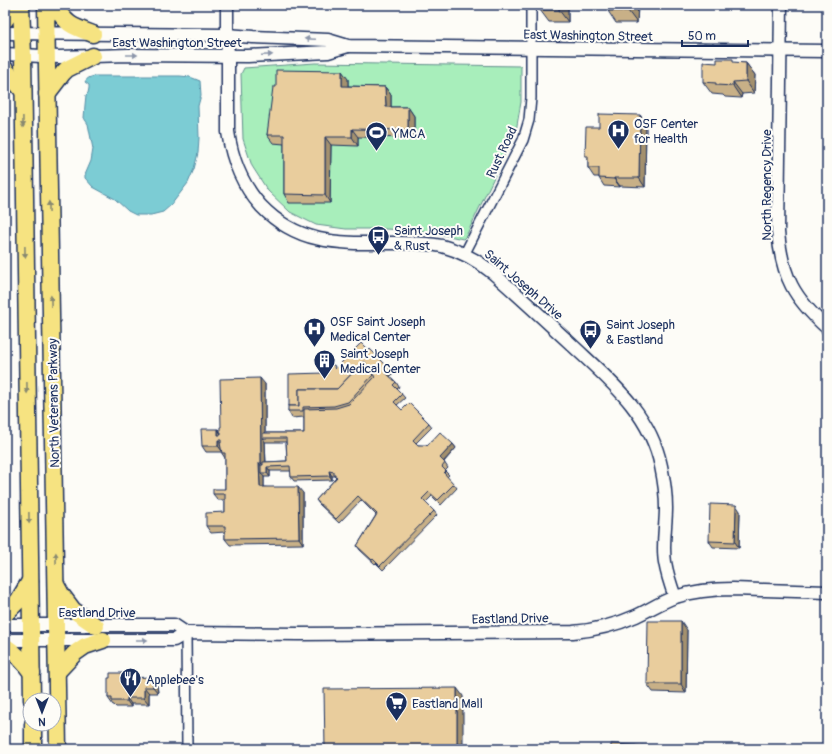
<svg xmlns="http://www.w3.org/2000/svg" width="832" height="754" viewBox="0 0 832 754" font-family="Pangolin,sans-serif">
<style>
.green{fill:#a8eebb;stroke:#628e8c}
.water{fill:#7bccd4;stroke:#558da5}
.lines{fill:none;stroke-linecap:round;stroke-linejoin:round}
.street-casing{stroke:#1b2f5e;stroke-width:12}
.secondary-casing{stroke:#1b2f5e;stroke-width:15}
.highway-casing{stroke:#1b2f5e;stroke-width:19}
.street{stroke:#fdfcf7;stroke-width:9}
.secondary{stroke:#fdfcf7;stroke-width:12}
.highway{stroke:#f6e381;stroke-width:16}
.wall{fill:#c8b087;stroke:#1b2f5e;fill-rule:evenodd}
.shaded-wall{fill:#a3906e;stroke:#1b2f5e}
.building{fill:#e9cd9d;stroke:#1b2f5e}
.oneway{fill:#8c96aa}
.oneway2{fill:#888970}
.labels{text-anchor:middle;stroke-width:4;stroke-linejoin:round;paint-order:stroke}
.street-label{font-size:13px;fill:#1b2f5e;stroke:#fdfcf7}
.poi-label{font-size:13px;fill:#1b2f5e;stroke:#fdfcf7;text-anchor:start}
</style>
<rect width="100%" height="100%" fill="#fdfcf7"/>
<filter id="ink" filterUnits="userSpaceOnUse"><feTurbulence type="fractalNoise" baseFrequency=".025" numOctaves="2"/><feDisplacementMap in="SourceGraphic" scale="8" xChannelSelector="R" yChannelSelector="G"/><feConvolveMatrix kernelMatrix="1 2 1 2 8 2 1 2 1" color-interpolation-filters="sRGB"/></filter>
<g filter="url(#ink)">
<polygon class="green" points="315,63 521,66 521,102 516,131 466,236 463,239 425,231 385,229 346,229 316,225 290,212 268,191 252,166 243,139 241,74 244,68"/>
<path class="water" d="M95 76H180L190 77 200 81 201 95 198 106 199 138 198 153 194 169 188 183 171 205 163 212 151 215H136L128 211 115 199 93 187 85 178V175L91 161 93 149 88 124 84 118 85 105 86 95 88 93 89 88V85L85 82C87 78 90 77 95 76Z"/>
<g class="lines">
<defs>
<g id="street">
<polyline points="464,255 523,140 529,120 531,98 531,5"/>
<polyline points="186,633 187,749"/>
</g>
<g id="secondary">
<path d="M227 5V35L228 56V132C232 159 242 185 261 206 300 247 345 243 396 243 411 243 427 243 442 246 461 251 477 260 493 273 519 296 545 320 571 344 609 380 650 412 661 466 664 480 666 494 666 508 666 526 662 545 665 562 667 574 671 586 675 597"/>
<path d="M781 5 778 232C782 277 794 298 827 328"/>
<polyline points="5,33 227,35 253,37 328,40 348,46 827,51"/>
<polyline points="5,54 59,57 128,55 248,56 328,52 348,46"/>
<polyline points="5,625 174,625 186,633"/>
<path d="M5 640H174L186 633 299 634 573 632C595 630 616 625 636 616 649 610 661 602 675 597 694 591 713 589 733 589L827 592"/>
</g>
<g id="highway">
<polyline points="21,5 23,55 32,700"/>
<polyline points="46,5 58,749"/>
<path d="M54 5C67 25 71 26 93 34"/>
<polyline points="5,20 11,12 13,5"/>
<polyline points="5,69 23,91"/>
<polyline points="47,94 63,73 67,69 93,56"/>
<polyline points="56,585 61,594 73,610 96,626"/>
<polyline points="5,614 18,601 30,581"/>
<path d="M5 646C16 653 24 662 32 673"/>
<polyline points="57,672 75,653 85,646 103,640"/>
<polyline points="33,724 33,749"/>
</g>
</defs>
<use href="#street" class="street-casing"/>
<use href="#secondary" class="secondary-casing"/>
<use href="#highway" class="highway-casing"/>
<use href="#street" class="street"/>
<use href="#secondary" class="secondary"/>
<use href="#highway" class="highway"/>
</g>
<g class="wall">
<polygon points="540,5 568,5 568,22 549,22 540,10"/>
<polygon points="638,5 637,23 616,23 608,11"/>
<polygon points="717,63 746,63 755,75 754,93 742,94 741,98 725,97 723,95 712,94 703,82"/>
<polygon points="348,79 348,86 385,87 391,95 391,107 408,107 414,116 414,138 358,137 358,146 331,145 330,203 289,203 284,194 284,144 273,143 267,135 276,87"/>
<polygon points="640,115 646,123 645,187 620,186 620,187 604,186 599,178 599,177 594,177 588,168 588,161 585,156"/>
<path d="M369 351 390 369 393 373 390 377 396 382 399 387 397 389 405 398 397 405 402 410 429 423 432 427 416 443 418 445 427 446 453 444 456 448 444 462 448 468 445 471 449 475 447 477 454 484 457 488 441 505 432 496 425 503 434 511 437 515 383 570 376 563 375 564 360 550 357 546 376 515 361 500 339 523 319 504 316 500 336 478 334 476H332V480L294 481 291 477V471H270V477H264V487L303 493V544L230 545 225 539V532L211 533 206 526 225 512V500H218L213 494 225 489V458L221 452H206L202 446 218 429 220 432 221 427 265 384V433H304V417L292 418 288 411 289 406 324 373 323 371 336 368ZM265 442H286L287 461 266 462Z"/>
<polygon points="740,511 739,548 713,547 709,541"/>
<polygon points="687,630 686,693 653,692 647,684"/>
<polygon points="124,673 127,678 157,684 158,693 149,693 149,704 131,704 131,707 116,707 114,705 113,705 108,698 110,678"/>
</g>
<g class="shaded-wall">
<polygon points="559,5 568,5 568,22 559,10"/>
<polygon points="629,5 638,5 637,23 628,11"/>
<polygon points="746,63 755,75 754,93 746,81"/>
<polygon points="342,71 348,79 348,94 342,86"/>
<polygon points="733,82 742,94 741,98 733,86"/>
<polygon points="385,87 391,95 391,116 386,107"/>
<polygon points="408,107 414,116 414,138 408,130"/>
<polygon points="640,115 646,123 645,187 639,178"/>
<polygon points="352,129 358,137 358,146 352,137"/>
<polygon points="325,137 331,145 330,203 325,195"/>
<polygon points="614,178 620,186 620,187 614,179"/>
<polygon points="390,369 393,373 389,378 386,373"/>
<polygon points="260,378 265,384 265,438 263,438 265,442 266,469 261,463"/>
<polygon points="218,429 222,436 218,435"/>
<polygon points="218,440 223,446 223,452 218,446"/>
<polygon points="453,444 456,448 443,462 440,458"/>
<polygon points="259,463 264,469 261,473 264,477 264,493 260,487"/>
<polygon points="267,467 270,471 270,477 267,473"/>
<polygon points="329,471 332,476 332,480 330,476"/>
<polygon points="298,487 303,493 303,544 299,538"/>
<polygon points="736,505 740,511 739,548 735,542"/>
<polygon points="681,621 687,630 686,693 681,684"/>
<polygon points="124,673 129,679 124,678"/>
<polygon points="153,677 157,684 158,693 153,687"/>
<polygon points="144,687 149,693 149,704 144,698"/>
<polygon points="457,688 463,696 463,749 457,749"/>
<polygon points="127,698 131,704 131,707 127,701"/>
</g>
<g class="building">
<rect x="540" y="5" width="19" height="5"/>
<polygon points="608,5 629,5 628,11 608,11"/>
<polygon points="717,59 733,59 733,62 746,63 746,81 733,82 733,86 716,85 716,83 703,82 703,62 717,63"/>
<polygon points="276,70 342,71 342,86 385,87 386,107 408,107 408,130 352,129 352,137 325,137 325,195 284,194 284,135 267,135 273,87 276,87"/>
<polygon points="599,114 640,115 639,178 614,178 614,179 599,178 599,168 588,168 588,156 585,156 586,127 599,127"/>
<polygon points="361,343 369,351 370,349 390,369 386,373 396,382 393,385 402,394 394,402 402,410 409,403 429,423 413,440 418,445 426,445 427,446 440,432 453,444 440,458 445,463 442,467 446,471 444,473 454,484 438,500 429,492 422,499 434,511 380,566 373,559 372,560 357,546 377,514 358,496 336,519 316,500 337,477 334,475 334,472 329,471 330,476 291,477 290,466 267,467 267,473 261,473 261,465 263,465 263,462 287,461 286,438 263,438 263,433 304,433 304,409 336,408 349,404 375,377 364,361 337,389 299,389 299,406 289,406 289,374 325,373 325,372 323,371 324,367 329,364 331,364 335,366 334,368 335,369"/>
<polygon points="364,361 373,375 348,402 334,406 303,407 303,411 288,411 288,406 299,406 299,389 337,389"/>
<polygon points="260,378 261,463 259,463 260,487 298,487 299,538 225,539 225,526 206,526 206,513 225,512 225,494 213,494 213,489 225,489 225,453 222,453 220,443 221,443 221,440 218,440 218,446 202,446 201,429 218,429 218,435 221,435 221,432 220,432 220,427 221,427 220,379"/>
<polygon points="827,404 827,412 823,408"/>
<polygon points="710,504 736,505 735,542 709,541"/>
<polygon points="648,621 681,621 681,684 647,684"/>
<polygon points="110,673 124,673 124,678 153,677 153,687 144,687 144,698 127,698 127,701 112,701 112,698 108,698 108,678 110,678"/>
<polygon points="457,688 457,749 325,749 324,689"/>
<polygon points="611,744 704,748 704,749 611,749"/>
</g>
<defs><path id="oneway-solid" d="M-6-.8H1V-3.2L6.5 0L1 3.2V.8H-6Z"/></defs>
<g class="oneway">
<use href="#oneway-solid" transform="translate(310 39) rotate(-178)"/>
<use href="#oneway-solid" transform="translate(132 55)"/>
<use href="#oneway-solid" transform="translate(267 55) rotate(-3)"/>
<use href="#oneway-solid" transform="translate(142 640)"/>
</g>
<g class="oneway2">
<use href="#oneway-solid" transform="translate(23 122) rotate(89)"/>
<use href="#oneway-solid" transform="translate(49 207) rotate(-91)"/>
<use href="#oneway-solid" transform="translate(25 252) rotate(89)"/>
<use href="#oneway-solid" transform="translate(51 301) rotate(-91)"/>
<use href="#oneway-solid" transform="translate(27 388) rotate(89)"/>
<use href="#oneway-solid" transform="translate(29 518) rotate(89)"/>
<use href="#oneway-solid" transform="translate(56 558) rotate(-91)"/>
</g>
</g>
<defs>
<symbol id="hospital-pin" viewBox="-11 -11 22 30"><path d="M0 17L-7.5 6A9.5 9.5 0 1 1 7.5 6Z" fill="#1b2f5e" stroke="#fdfcf7"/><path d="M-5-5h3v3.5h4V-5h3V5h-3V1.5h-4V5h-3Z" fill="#fff"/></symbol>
<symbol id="stadium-pin" viewBox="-11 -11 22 30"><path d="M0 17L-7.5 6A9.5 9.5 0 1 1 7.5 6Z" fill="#1b2f5e" stroke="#fdfcf7"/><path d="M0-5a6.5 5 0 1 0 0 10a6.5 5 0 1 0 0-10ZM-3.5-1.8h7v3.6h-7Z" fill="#fff"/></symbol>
<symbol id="bus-pin" viewBox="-11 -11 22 30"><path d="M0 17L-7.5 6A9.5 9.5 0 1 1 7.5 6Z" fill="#1b2f5e" stroke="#fdfcf7"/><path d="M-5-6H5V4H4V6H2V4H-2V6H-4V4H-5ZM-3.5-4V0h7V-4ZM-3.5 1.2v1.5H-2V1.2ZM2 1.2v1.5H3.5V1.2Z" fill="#fff"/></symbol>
<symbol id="building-pin" viewBox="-11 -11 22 30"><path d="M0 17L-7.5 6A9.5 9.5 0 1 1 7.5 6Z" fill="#1b2f5e" stroke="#fdfcf7"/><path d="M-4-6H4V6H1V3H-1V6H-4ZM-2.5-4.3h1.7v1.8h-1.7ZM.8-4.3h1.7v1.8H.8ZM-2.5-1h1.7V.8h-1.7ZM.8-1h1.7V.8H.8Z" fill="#fff"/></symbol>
<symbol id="restaurant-pin" viewBox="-11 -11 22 30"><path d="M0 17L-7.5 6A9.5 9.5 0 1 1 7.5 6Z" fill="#1b2f5e" stroke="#fdfcf7"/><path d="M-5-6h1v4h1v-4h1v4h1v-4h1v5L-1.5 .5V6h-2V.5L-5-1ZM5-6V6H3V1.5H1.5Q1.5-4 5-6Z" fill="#fff"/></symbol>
<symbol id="supermarket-pin" viewBox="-11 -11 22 30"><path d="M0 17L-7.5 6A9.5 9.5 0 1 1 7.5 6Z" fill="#1b2f5e" stroke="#fdfcf7"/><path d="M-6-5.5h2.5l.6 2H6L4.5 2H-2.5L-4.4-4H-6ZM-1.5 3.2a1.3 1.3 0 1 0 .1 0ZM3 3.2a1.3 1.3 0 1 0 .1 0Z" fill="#fff"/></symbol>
</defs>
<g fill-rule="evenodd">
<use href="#hospital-pin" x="606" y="118" width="25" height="34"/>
<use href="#stadium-pin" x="364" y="120" width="25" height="34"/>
<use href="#bus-pin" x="366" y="224" width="25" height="34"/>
<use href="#hospital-pin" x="302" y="316" width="25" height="34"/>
<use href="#bus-pin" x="578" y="318" width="25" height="34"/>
<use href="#building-pin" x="312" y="348" width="25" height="34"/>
<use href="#restaurant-pin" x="118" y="666" width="25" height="34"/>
<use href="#supermarket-pin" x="384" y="690" width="25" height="34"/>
</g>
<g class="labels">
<g class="street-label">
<text transform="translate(588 35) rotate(1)" y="5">East Washington Street</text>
<text x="177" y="47">East Washington Street</text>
<text transform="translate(501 152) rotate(-65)" y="5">Rust Road</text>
<text transform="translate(766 185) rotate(-90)" y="5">North Regency Drive</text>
<text transform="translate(524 284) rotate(41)" y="5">Saint Joseph Drive</text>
<text transform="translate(53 403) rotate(-91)" y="5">North Veterans Parkway</text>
<text x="97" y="617">Eastland Drive</text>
<text transform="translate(510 618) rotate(-1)" y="5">Eastland Drive</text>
</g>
<g class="poi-label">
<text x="634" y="128">OSF Center<tspan x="634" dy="15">for Health</tspan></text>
<text x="392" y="138">YMCA</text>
<text x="394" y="235">Saint Joseph<tspan x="394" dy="15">&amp; Rust</tspan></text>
<text x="330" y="326">OSF Saint Joseph<tspan x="330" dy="15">Medical Center</tspan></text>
<text x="606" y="329">Saint Joseph<tspan x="606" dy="15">&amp; Eastland</tspan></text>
<text x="340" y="358">Saint Joseph<tspan x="340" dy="15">Medical Center</tspan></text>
<text x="146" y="684">Applebee's</text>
<text x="412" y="708">Eastland Mall</text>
</g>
</g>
<rect width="832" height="754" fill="none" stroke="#fdfcf7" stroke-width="20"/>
<rect x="10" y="10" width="812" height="734" fill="none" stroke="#1b2f5e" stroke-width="1.5" filter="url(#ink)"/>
<g transform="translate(42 712) rotate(180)"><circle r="19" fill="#fdfcf7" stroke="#a3aaba"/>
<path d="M0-3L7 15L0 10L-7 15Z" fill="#1b2f5e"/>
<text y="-6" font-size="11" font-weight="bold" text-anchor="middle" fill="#1b2f5e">N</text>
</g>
<path d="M682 40v6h66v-6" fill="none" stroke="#1b2f5e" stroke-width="2"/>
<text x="688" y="40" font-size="12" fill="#1b2f5e" stroke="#fdfcf7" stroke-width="3" paint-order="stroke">50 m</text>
</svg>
